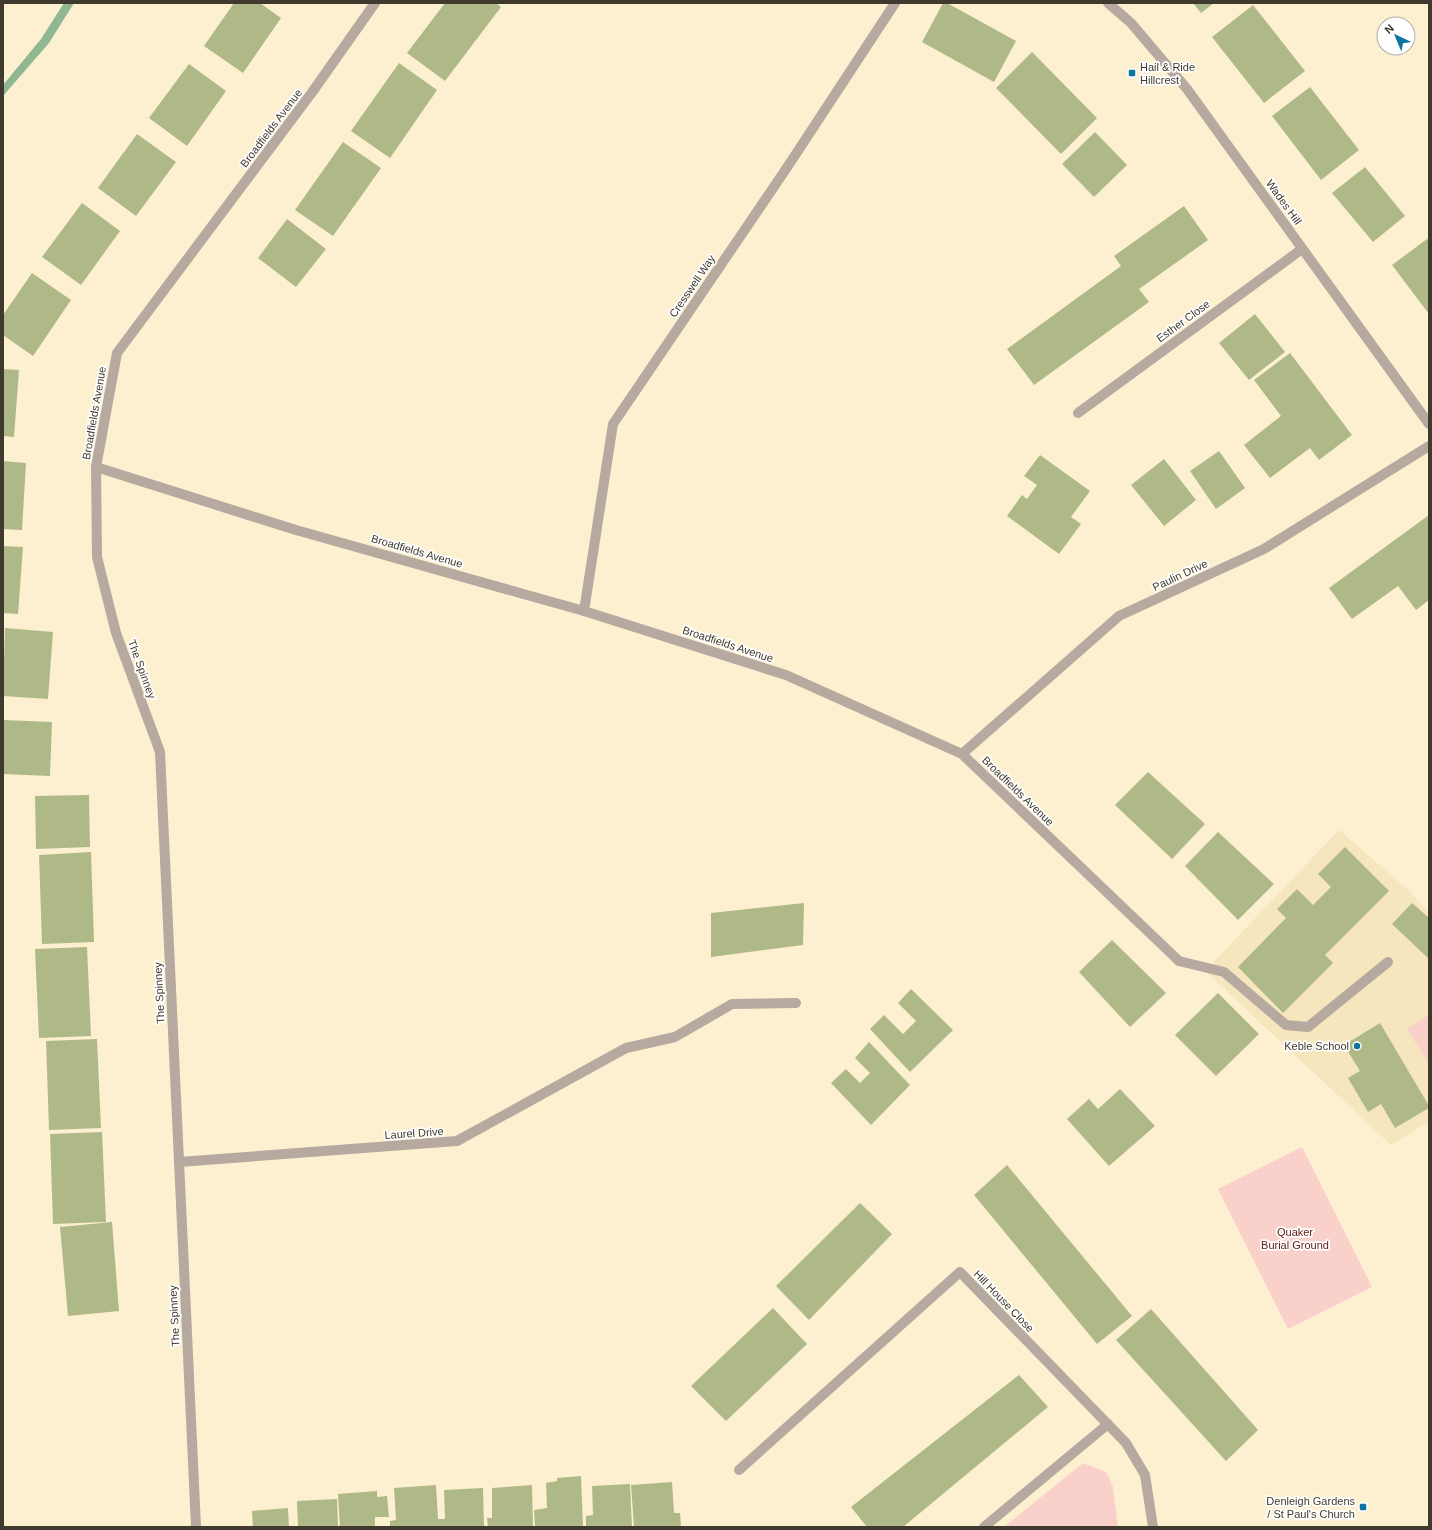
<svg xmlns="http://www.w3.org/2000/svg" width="1432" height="1530" viewBox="0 0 1432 1530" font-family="Arial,sans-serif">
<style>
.built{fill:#f5e6be}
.green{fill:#fad1ca}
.water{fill:#8fb792}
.building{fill:#afb988}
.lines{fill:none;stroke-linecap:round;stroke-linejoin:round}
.service{stroke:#b6a9a0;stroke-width:10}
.minor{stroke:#b6a9a0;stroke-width:10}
.tertiary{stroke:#b6a9a0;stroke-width:10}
.poi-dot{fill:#0d739f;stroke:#fff;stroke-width:1.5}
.labels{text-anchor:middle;stroke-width:3.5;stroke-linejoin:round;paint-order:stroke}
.poi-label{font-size:11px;fill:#3f3a2d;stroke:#fff;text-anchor:end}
.street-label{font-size:11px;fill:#3f3a2d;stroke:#fff}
.park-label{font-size:11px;fill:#5c1a13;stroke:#fff}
</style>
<rect width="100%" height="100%" fill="#fdf0d0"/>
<polygon class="built" points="1339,830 1405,887 1429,912 1429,1122 1391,1145 1205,971"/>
<g class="green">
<polygon points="1429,1015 1429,1064 1407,1029"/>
<polygon points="1302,1147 1372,1287 1288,1329 1218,1189"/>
<polygon points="1083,1463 1106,1472 1113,1487 1118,1527 1004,1527"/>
</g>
<polygon class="water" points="64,3 74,3 49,43 3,96 3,85 41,39"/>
<g class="building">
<polygon points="234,3 260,3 281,18 243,73 204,46"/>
<polygon points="445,3 496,3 501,7 445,81 407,53"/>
<polygon points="943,3 947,3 1016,41 994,82 922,42"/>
<polygon points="1193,3 1214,3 1201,13"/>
<polygon points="1253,5 1305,71 1264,103 1212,37"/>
<polygon points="1032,52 1097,118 1061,154 996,88"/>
<polygon points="399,63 437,90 390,158 351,131"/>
<polygon points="189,64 226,91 187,146 149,118"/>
<polygon points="1310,87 1359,150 1321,180 1272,116"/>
<polygon points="1095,132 1127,165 1094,197 1062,164"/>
<polygon points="137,134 176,162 136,216 98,188"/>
<polygon points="343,142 381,168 333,236 295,210"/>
<polygon points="1365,167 1405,216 1373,242 1332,193"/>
<polygon points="82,203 120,231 81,285 42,257"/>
<polygon points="1184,206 1208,240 1139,289 1149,302 1034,385 1007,349 1121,266 1114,256"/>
<polygon points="287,219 326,249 296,287 258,258"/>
<polygon points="1427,239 1429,241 1429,314 1392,265"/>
<polygon points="32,273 71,300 33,356 3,335 3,315"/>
<polygon points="1255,314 1285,352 1249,380 1219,343"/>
<polygon points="1290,353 1352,435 1319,460 1310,448 1270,478 1244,445 1281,416 1254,380"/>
<polygon points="3,369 19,370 14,437 3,436"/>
<polygon points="1219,451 1245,488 1216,509 1190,471"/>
<polygon points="1040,455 1090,491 1071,517 1081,524 1059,554 1007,516 1022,495 1027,499 1037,485 1024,476"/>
<polygon points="1164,459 1196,500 1164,526 1131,485"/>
<polygon points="3,461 26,463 22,530 3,529"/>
<polygon points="1429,515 1429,600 1416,610 1398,586 1352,619 1329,588"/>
<polygon points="3,546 23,547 18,614 3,613"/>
<polygon points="5,628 53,632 48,699 3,696"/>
<polygon points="3,720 52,722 50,776 3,774"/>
<polygon points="1148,772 1205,824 1172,859 1115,805"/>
<polygon points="89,795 90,847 36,849 35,796"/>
<polygon points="1218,832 1274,884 1238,920 1185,866"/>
<polygon points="1345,847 1389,891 1325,955 1333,963 1283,1013 1238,967 1286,918 1277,909 1297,889 1313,905 1331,887 1318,874"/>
<polygon points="91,852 94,942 42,944 39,855"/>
<polygon points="804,903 803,945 711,957 711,913"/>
<polygon points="1412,903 1429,918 1429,959 1392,924"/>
<polygon points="1112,940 1166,993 1130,1027 1079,972"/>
<polygon points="87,947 91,1036 39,1038 35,949"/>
<polygon points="911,989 953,1030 910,1072 870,1029 884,1015 903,1034 916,1021 898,1003"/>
<polygon points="1218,993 1259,1034 1216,1076 1175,1035"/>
<polygon points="1380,1023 1429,1106 1429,1108 1395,1128 1381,1104 1368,1112 1348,1078 1360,1071 1344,1045"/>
<polygon points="97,1039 101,1128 49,1130 46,1041"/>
<polygon points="869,1042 910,1085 871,1125 831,1083 846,1069 860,1083 870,1073 855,1058"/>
<polygon points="1120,1089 1155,1126 1109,1166 1067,1119 1089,1099 1098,1109"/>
<polygon points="102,1132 106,1222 53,1224 50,1134"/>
<polygon points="1007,1165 1132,1316 1097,1344 974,1195"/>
<polygon points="860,1203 892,1234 809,1320 776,1286"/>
<polygon points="112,1222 119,1311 68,1316 60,1227"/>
<polygon points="773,1308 807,1344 726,1421 691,1386"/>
<polygon points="1151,1309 1258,1430 1226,1461 1116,1340"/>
<polygon points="1019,1375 1048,1407 903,1527 867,1527 851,1507"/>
<polygon points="581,1476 583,1527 535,1527 534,1510 547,1508 546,1483 557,1481 557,1478"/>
<polygon points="672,1482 674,1513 680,1513 681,1527 634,1527 631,1485"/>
<polygon points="630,1484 632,1527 586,1527 586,1516 593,1515 592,1486"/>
<polygon points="436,1485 438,1519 445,1519 444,1490 483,1488 484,1527 390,1527 390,1521 396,1520 394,1488"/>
<polygon points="532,1485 533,1527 488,1527 487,1518 492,1518 492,1488"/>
<polygon points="377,1491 377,1497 387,1496 389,1517 375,1517 375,1527 340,1527 338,1494"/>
<polygon points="337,1499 338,1527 298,1527 297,1501"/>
<polygon points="288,1508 289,1527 253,1527 252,1511"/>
</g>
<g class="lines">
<polyline class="service" points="1179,961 1224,972 1286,1025 1308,1027 1388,962"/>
<g class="minor">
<polyline points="1078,413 1302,249"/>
<polyline points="96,467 296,530 584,611 786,675 962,754 1179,961"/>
<polyline points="584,611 613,424 790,163 895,3"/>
<polyline points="962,754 1119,616 1264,549 1429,446"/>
<polyline points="179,1162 457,1141 626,1048 675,1037 732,1004 796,1003"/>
<polyline points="739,1470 960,1272 1126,1443 1145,1475 1153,1527"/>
<polyline points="196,1527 160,752 116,633 97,557 96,467 117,353 313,91 375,3"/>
<polyline points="984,1527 1108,1424"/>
</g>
<polyline class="tertiary" points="1108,3 1131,23 1187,89 1429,424"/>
</g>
<g class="poi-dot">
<rect x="1128" y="69" width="8" height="8" rx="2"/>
<circle cx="1357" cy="1046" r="4"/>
<rect x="1359" y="1503" width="8" height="8" rx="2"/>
</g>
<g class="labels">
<g class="poi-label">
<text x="1140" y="71" text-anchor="start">Hail &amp; Ride<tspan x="1140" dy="13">Hillcrest</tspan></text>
<text x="1349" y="1050">Keble School</text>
<text x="1355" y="1505">Denleigh Gardens<tspan x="1355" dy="13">/ St Paul's Church</tspan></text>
</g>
<g class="street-label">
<text transform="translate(271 128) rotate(-53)" y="4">Broadfields Avenue</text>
<text transform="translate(1284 202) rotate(54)" y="4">Wades Hill</text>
<text transform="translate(692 286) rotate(-56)" y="4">Cresswell Way</text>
<text transform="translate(1183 321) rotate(-36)" y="4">Esther Close</text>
<text transform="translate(94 413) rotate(-80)" y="4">Broadfields Avenue</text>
<text transform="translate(417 551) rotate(16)" y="4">Broadfields Avenue</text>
<text transform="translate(1180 575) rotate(-25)" y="4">Paulin Drive</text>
<text transform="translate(728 644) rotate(18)" y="4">Broadfields Avenue</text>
<text transform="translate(142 669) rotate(70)" y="4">The Spinney</text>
<text transform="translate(1018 791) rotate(44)" y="4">Broadfields Avenue</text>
<text transform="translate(159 993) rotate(-93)" y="4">The Spinney</text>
<text transform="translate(414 1133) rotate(-4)" y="4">Laurel Drive</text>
<text transform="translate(1004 1301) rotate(46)" y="4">Hill House Close</text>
<text transform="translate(174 1316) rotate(-93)" y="4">The Spinney</text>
</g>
<g class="park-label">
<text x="1295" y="1236">Quaker<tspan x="1295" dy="13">Burial Ground</tspan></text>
</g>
</g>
<rect width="1432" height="1530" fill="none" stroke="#3f3a2d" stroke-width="8"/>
<g transform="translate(1396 36) rotate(316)"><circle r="19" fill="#ffffff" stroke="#b2b0ab"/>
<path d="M0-3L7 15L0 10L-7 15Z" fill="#0d739f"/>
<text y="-6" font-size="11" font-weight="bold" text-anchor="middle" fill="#3f3a2d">N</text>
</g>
</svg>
